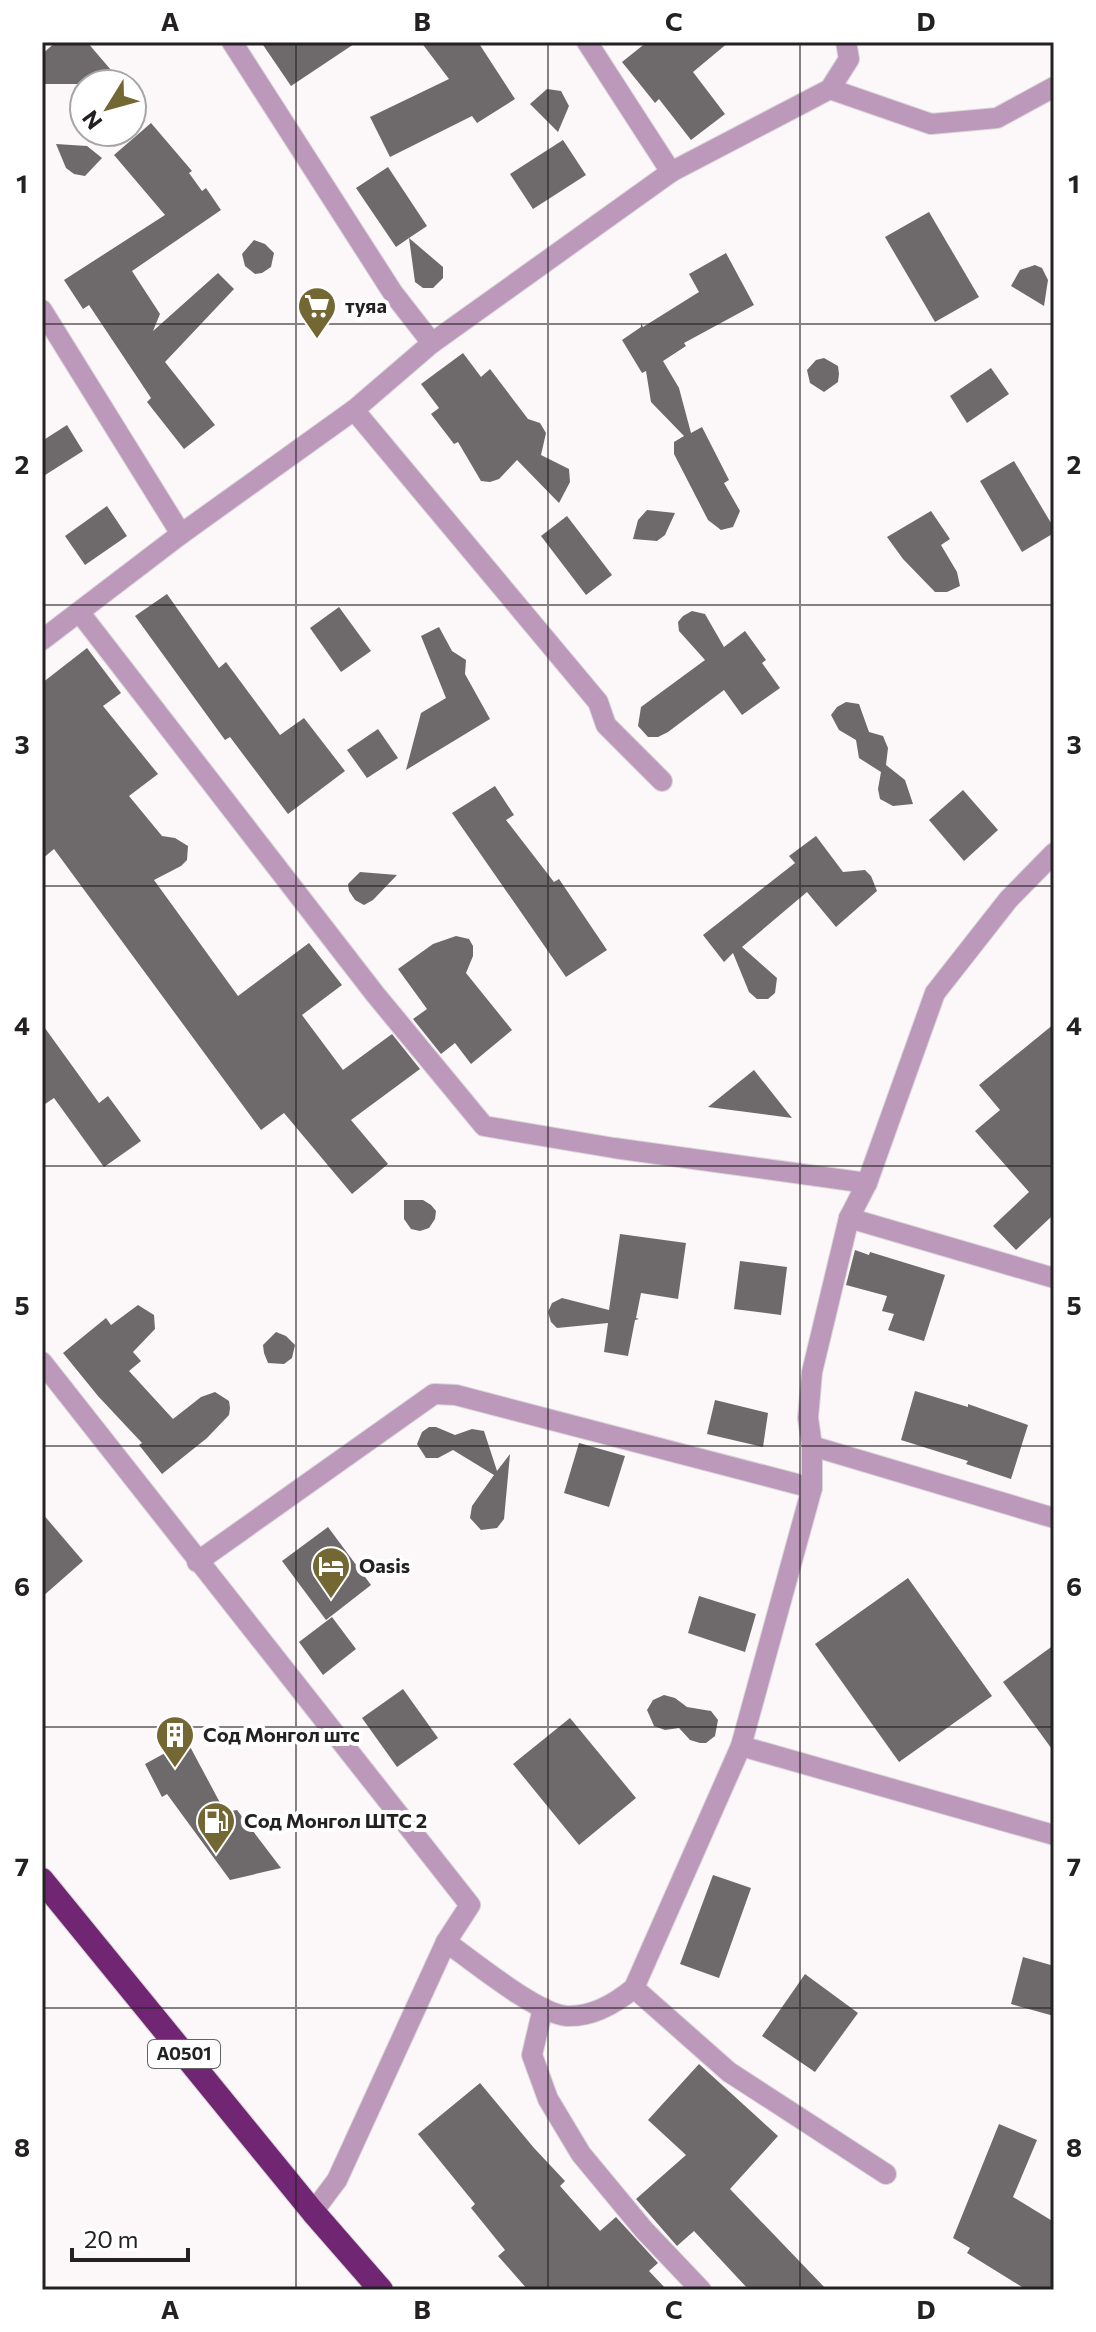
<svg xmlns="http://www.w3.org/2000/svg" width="1096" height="2332" viewBox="0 0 1096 2332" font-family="Commissioner,sans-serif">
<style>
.building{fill:#6e696a}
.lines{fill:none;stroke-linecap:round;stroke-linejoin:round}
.minor-casing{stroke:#d9d5d7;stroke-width:22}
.highway-casing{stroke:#d9d5d7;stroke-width:26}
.minor{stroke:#bc98bb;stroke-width:20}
.highway{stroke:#702672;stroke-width:24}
.grid{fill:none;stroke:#232122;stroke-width:2;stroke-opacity:0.55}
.labels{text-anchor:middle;stroke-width:8;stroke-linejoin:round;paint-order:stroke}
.shield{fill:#fff;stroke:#656464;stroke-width:2}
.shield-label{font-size:18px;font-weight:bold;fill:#232122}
.poi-label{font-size:20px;font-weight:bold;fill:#232122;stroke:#fff;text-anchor:start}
.neatline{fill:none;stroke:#232122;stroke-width:3}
.grid-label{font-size:26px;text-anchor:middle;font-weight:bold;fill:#232122}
</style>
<rect width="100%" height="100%" fill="#fcf7f9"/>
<g class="building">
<polygon points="56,42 87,42 123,84 42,84 42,54"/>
<polygon points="261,42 357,42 291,86"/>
<polygon points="421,42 478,42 515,99 477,123 472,116 390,157 370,117 449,79"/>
<polygon points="647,42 729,42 693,72 725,114 691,140 659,99 655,103 622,62"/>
<polygon points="547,89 561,91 569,106 558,132 530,104"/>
<polygon points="151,123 192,171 189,173 202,191 206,188 221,210 132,271 160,314 153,331 218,273 234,289 165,362 215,425 184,449 147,402 151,398 89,305 83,309 64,280 165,215 114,155"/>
<polygon points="563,140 586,175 533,209 510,174"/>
<polygon points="56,144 87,146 102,158 85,176 74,174 66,168"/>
<polygon points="388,167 427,226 409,238 443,267 443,278 433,288 423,288 415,282 409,238 396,247 356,188"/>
<polygon points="929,212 979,297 935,322 885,237"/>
<polygon points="254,240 265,244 274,253 271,267 262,273 255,274 245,266 242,254"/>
<polygon points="726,253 754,305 684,343 686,346 663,361 679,388 691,433 702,427 729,480 724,483 740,511 733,527 721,530 708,520 674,454 674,442 684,436 651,402 646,371 642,373 622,340 641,327 641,323 643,327 699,292 689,274"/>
<polygon points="1035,265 1042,268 1048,280 1044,306 1011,286 1020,270"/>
<polygon points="463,353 481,377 490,369 528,419 540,423 546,433 541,455 569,469 570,482 559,503 517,460 499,479 490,482 481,481 458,442 454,444 431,414 439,408 421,384"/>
<polygon points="824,358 838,366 839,374 838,382 824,392 810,383 807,370 816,360"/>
<polygon points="991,368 1009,394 967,423 950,396"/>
<polygon points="67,425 83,451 42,477 42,441"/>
<polygon points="1014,461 1054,528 1054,533 1022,552 980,481"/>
<polygon points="107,506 127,536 85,565 65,536"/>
<polygon points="647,510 675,513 665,535 657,541 633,539 638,520"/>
<polygon points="931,511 950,539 941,545 957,572 960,586 947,592 935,592 903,559 887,537"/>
<polygon points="567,516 612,575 586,595 541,536"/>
<polygon points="167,594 219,668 226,662 280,735 304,718 345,771 288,814 230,737 225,740 135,616"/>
<polygon points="339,607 371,651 341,672 310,628"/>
<polygon points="692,611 705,614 724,647 745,631 766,660 762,663 780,688 742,715 724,690 668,732 658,737 648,737 638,726 641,707 705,660 679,631 678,622 683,616"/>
<polygon points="439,627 452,651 466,660 465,674 490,719 406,770 421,713 446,698 421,636"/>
<polygon points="87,648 121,693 103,706 158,774 129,796 162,836 175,838 188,846 187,860 181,866 154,880 238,996 309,943 342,985 302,1015 343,1070 392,1034 420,1069 351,1120 388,1164 352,1194 284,1113 261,1130 54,849 42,859 42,683"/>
<polygon points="846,702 859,704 869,732 883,736 888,748 886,765 905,780 913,804 893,806 880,799 878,789 881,772 859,758 856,740 839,730 831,715 837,707"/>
<polygon points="378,729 398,758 367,778 347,750"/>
<polygon points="495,786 514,815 506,820 554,882 559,879 607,950 566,977 452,813"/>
<polygon points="963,790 998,830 964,861 929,820"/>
<polygon points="816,836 843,872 865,870 871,876 877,891 836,927 807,892 742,947 777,978 775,993 768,999 757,999 749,992 733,953 724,962 703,935 795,863 789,856"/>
<polygon points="360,872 397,875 373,900 364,905 355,900 349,891 348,884"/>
<polygon points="456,936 469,939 473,946 473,956 466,973 512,1030 471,1064 455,1043 441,1054 413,1019 427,1009 398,969 433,944"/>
<polygon points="42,1024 99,1103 108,1096 141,1141 104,1167 54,1098 42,1106"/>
<polygon points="1054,1024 1054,1220 1051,1217 1016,1250 993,1226 1029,1192 975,1131 1000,1110 979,1085"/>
<polygon points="754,1070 792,1118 708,1107"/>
<polygon points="404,1200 423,1200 431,1205 436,1211 435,1219 429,1228 420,1231 411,1229 404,1219"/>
<polygon points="620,1234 686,1243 678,1299 641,1293 636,1318 639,1319 635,1320 628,1356 604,1352 608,1323 557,1328 551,1322 548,1312 552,1303 562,1298 609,1310"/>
<polygon points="855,1250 869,1255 870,1252 945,1275 924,1341 888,1330 894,1314 882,1311 887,1296 846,1285"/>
<polygon points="740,1261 787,1267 781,1315 734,1309"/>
<polygon points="138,1305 154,1315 155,1329 133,1352 141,1361 129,1371 173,1419 201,1397 215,1392 229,1401 230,1408 229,1415 207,1438 162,1474 139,1445 142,1443 98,1396 63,1353 106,1318 111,1325"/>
<polygon points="276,1332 286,1336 295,1345 292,1358 284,1364 268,1363 264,1353 263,1345"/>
<polygon points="915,1391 968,1407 968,1404 1028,1425 1011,1479 966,1464 968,1461 901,1440"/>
<polygon points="715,1400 768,1413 763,1447 707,1434"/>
<polygon points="429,1427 436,1427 455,1435 472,1429 484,1431 497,1471 510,1454 504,1519 497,1528 481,1530 470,1518 472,1506 494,1475 453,1450 438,1458 426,1458 417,1444 422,1432"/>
<polygon points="579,1443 625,1456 609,1507 564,1493"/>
<polygon points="42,1513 83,1561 42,1597"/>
<polygon points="328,1527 371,1585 326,1620 282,1561"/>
<polygon points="908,1578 992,1696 899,1762 815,1644"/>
<polygon points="699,1596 756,1614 745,1652 688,1633"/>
<polygon points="332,1617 356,1649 323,1675 299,1642"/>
<polygon points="1054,1645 1054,1752 1003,1682"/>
<polygon points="403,1689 438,1738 397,1767 362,1718"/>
<polygon points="664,1695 675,1698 687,1707 711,1711 718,1720 715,1736 706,1743 700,1743 690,1740 679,1728 665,1730 654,1726 647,1710 653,1700"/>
<polygon points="570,1718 636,1798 579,1845 513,1764"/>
<polygon points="187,1741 225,1812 237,1810 281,1868 230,1880 167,1794 162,1797 145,1764"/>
<polygon points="713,1875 751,1888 719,1978 680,1964"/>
<polygon points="1023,1957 1054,1966 1054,2016 1011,2004"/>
<polygon points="805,1974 858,2013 815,2072 762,2036"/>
<polygon points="699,2064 778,2136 730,2189 827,2290 749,2290 694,2231 677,2246 636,2199 686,2155 648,2120"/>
<polygon points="480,2083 534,2148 565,2181 560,2186 600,2231 616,2217 658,2263 649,2271 667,2290 528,2290 498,2256 505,2250 471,2208 475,2204 418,2134"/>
<polygon points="999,2124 1037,2140 1013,2197 1054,2222 1054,2290 1027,2290 967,2253 970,2248 953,2238"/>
</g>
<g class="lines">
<defs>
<g id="minor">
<polyline points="232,42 393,293 432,343"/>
<polyline points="587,42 671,172"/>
<polyline points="830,89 931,124 997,118 1054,87"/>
<polyline points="42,310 181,534"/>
<polyline points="354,410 598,702 606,725 662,781"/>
<polyline points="80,613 375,994 484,1126 614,1148 867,1183"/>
<polyline points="42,640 181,534 354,410 432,343 671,172 830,89 849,59 846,42"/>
<polyline points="849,1218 1054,1278"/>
<polyline points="42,1362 470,1905 446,1942 337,2180 313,2212"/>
<polyline points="812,1446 1054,1518"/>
<polyline points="197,1562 434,1394 456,1395 812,1488"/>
<polyline points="741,1746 1054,1835"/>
<path d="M446 1942C473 1961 537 2014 567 2016 592 2017 616 2003 634 1988L741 1746 812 1488V1446L808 1418 812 1372 849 1218 867 1183 935 993 1008 900 1054 853"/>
<polyline points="634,1988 729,2072 886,2174"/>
<polyline points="543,2008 532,2055 548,2099 581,2154 644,2230 701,2290"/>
</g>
<polyline id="highway" points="42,1880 313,2212 381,2290"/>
</defs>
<use href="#minor" class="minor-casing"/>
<use href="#highway" class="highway-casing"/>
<use href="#minor" class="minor"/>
<use href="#highway" class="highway"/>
</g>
<path class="grid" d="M296 42V2290M548 42V2290M800 42V2290M42 324H1054M42 605H1054M42 886H1054M42 1166H1054M42 1446H1054M42 1727H1054M42 2008H1054"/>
<defs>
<symbol id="supermarket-pin" viewBox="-11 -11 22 30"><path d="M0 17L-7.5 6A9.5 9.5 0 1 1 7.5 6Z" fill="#736734" stroke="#fff"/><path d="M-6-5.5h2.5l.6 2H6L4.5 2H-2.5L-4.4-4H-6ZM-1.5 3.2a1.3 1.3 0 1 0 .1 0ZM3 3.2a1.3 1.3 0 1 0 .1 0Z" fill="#fff"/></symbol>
<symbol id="hotel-pin" viewBox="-11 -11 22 30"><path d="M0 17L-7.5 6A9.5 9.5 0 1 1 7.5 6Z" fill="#736734" stroke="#fff"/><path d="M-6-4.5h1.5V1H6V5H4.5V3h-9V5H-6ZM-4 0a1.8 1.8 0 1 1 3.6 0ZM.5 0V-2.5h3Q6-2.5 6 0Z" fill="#fff"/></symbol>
<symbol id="building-pin" viewBox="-11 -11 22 30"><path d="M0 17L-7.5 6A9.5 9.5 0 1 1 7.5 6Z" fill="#736734" stroke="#fff"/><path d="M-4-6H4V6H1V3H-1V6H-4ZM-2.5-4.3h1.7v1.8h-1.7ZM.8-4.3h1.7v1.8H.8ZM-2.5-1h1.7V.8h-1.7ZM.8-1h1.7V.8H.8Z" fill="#fff"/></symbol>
<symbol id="fuel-pin" viewBox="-11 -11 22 30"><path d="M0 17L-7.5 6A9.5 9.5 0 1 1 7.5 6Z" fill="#736734" stroke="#fff"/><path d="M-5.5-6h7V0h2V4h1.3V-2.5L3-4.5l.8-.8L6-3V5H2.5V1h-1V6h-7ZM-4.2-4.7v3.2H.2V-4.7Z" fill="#fff"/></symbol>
</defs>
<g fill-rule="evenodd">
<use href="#supermarket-pin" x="295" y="284" width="44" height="60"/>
<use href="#hotel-pin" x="309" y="1544" width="44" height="60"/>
<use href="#building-pin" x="153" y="1713" width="44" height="60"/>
<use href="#fuel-pin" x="194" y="1799" width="44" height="60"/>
</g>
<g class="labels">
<rect class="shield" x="148" y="2040" width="72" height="28" rx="6"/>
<g class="shield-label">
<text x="184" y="2060">A0501</text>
</g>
<g class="poi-label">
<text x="345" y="313">туяа</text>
<text x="359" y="1573">Oasis</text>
<text x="203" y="1742">Сод Монгол штс</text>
<text x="244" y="1828">Сод Монгол ШТС 2</text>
</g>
</g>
<rect width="1096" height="2332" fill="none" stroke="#ffffff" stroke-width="88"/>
<g transform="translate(108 108) rotate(233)"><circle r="38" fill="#ffffff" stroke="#a7a6a7" stroke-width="2"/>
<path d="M0-6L14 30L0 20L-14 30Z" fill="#736734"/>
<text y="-12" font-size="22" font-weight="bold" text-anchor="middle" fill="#232122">N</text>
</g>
<path d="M72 2248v12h116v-12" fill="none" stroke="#232122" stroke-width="4"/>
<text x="84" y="2248" font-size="24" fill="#232122" stroke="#ffffff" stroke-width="6" paint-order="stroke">20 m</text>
<rect x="44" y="44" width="1008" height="2244" class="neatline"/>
<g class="grid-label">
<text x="170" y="31">A</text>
<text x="422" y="31">B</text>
<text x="674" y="31">C</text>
<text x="926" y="31">D</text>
<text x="22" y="193">1</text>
<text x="1074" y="193">1</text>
<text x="22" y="474">2</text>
<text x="1074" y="474">2</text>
<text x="22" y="754">3</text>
<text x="1074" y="754">3</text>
<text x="22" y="1035">4</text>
<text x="1074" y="1035">4</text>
<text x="22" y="1315">5</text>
<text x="1074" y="1315">5</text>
<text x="22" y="1596">6</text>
<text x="1074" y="1596">6</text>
<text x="22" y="1876">7</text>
<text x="1074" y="1876">7</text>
<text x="22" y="2157">8</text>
<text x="1074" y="2157">8</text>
<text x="170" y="2319">A</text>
<text x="422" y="2319">B</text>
<text x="674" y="2319">C</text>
<text x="926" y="2319">D</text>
</g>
</svg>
